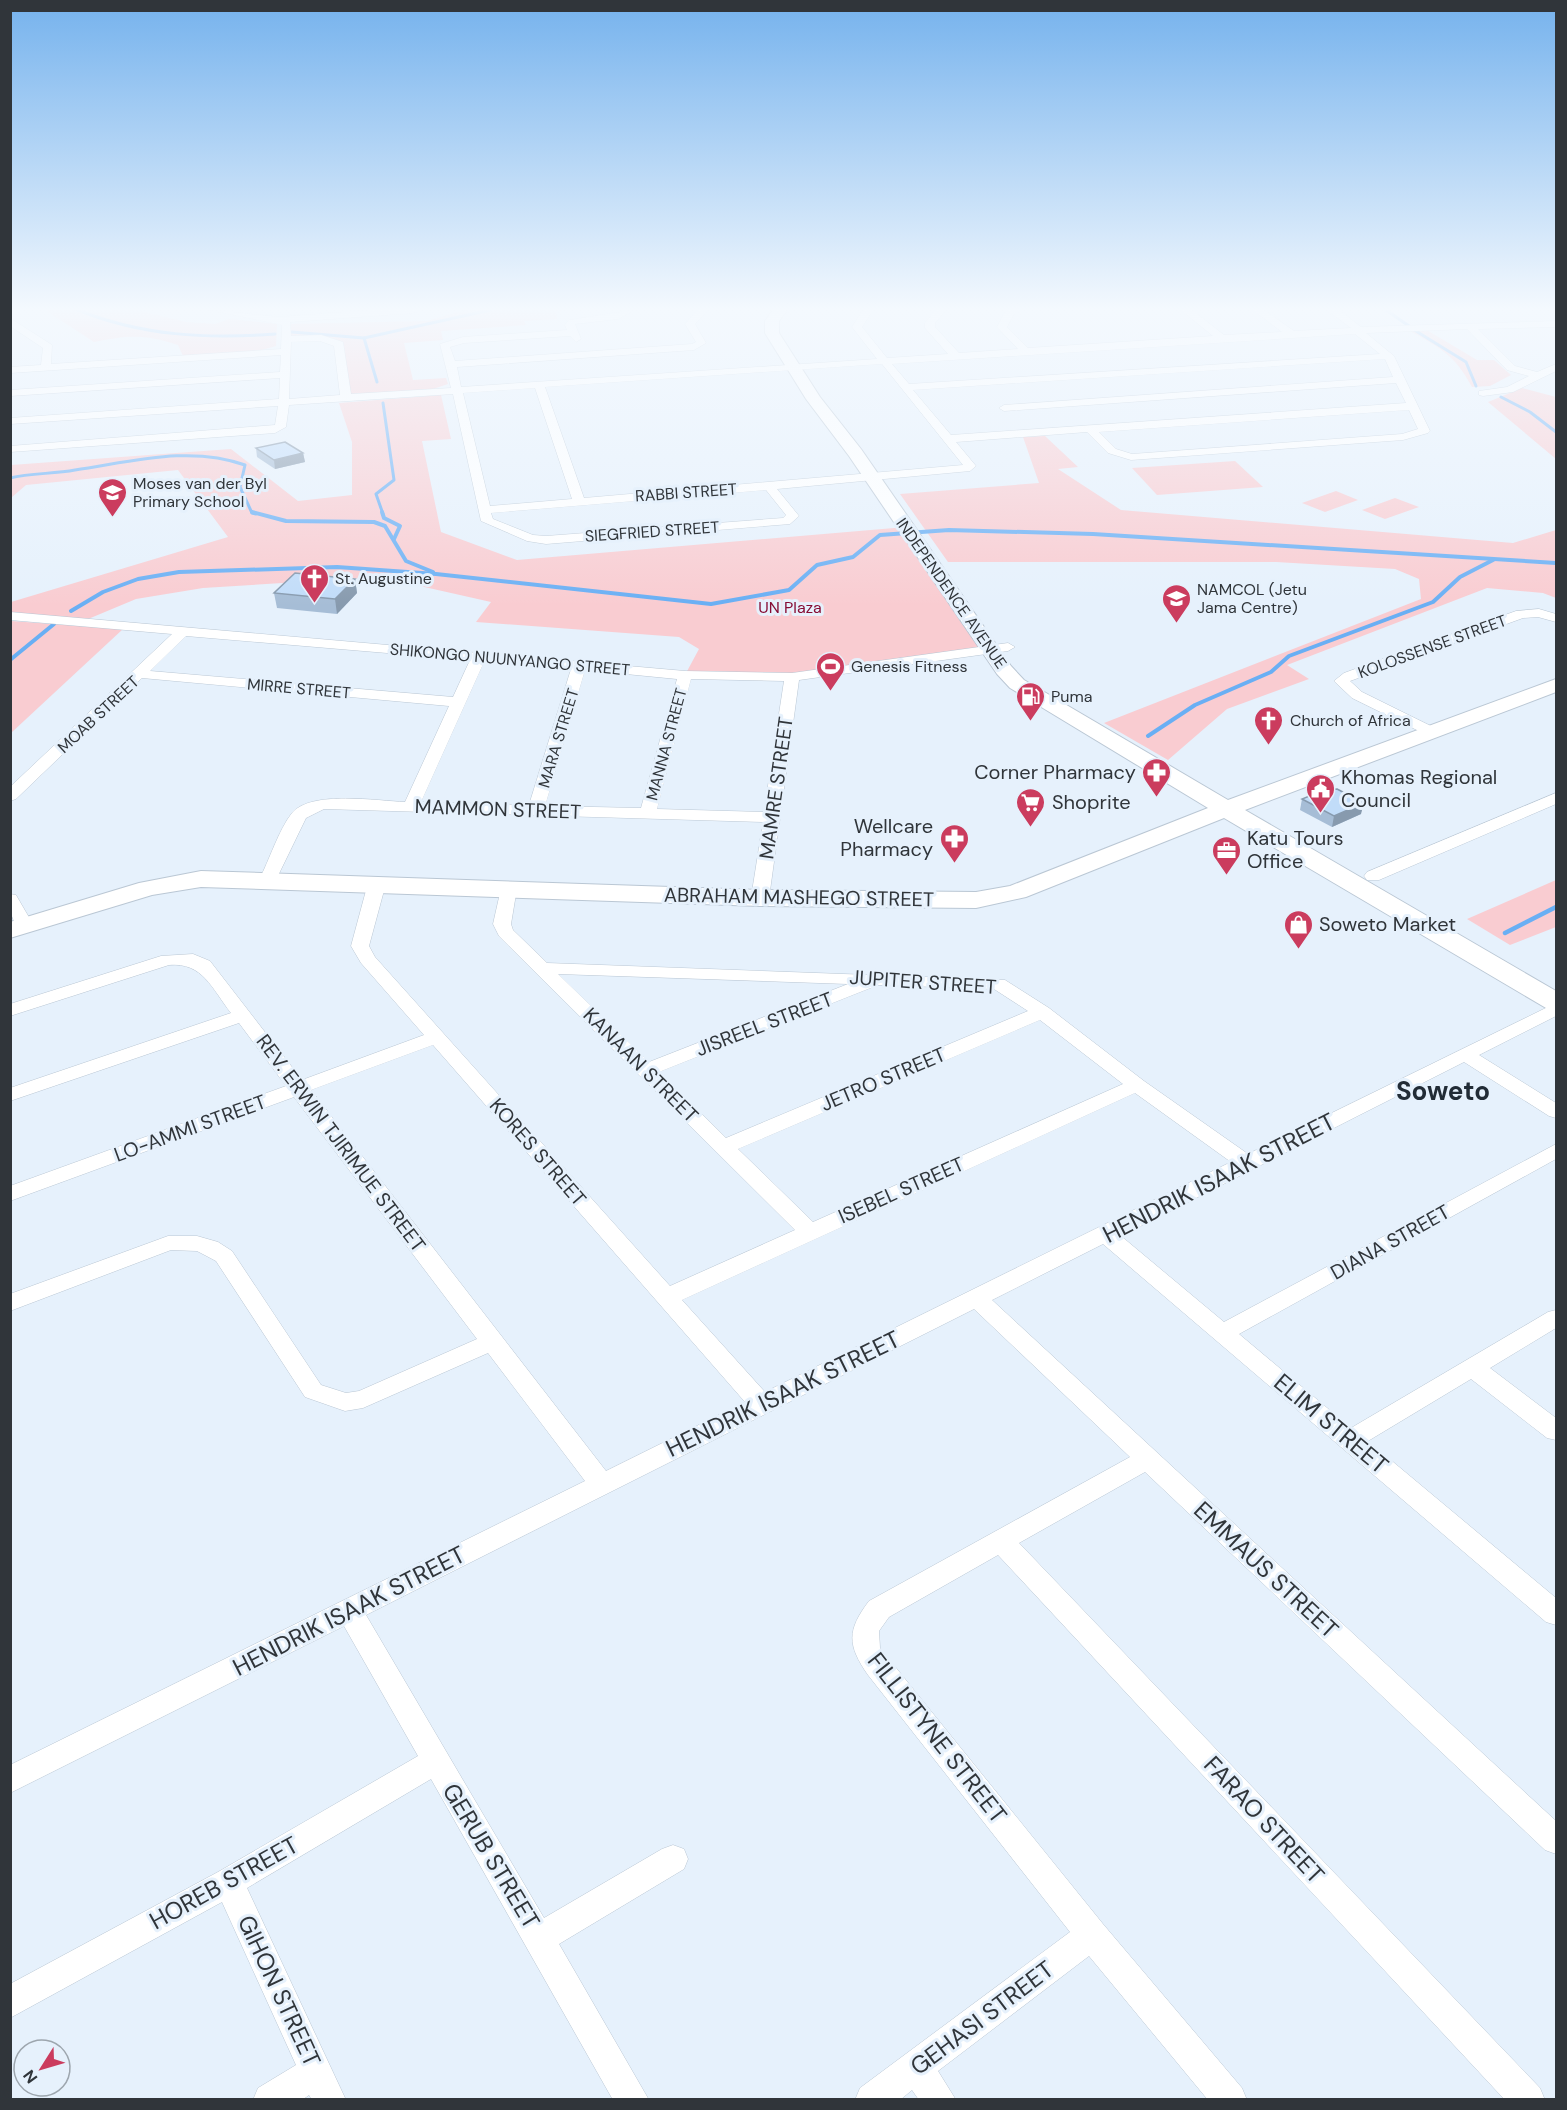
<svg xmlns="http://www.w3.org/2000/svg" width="1567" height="2110" viewBox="0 0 1567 2110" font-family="'DM Sans',sans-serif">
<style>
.green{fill:#f9ccd1}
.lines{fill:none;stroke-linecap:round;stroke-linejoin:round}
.stream-far2{stroke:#69aff4;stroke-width:3}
.stream-far1{stroke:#69aff4;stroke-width:4}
.stream{stroke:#69aff4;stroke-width:4.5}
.minor-casing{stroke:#bac7d4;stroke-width:1}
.secondary-casing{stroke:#bac7d4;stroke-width:2}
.minor{fill:#fff;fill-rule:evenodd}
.secondary{fill:#fff;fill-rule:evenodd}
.wall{fill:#a6bdd6}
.shaded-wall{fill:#879aae}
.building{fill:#c1dcf9;stroke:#879aae;stroke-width:1.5}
.labels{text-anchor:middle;stroke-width:6;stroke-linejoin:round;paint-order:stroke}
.far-poi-label{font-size:16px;fill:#30353a;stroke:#e6f1fc;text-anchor:start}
.far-street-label{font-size:16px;fill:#30353a;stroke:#e6f1fc}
.far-park-label{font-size:16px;fill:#860c34;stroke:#e6f1fc}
.poi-label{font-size:20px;fill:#30353a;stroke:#e6f1fc;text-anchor:start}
.street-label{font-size:20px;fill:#30353a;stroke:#e6f1fc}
.near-street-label{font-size:24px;fill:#30353a;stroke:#e6f1fc}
.district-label{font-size:26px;font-weight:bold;fill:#222c36;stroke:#e6f1fc}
</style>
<rect width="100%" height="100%" fill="#e6f1fc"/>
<g class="green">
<path d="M45 310H137L186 322 215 324 229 319 277 324 276 346 258 351 183 356 178 345C145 334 128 335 94 342Z"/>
<polygon points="464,310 564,310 556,311 557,319 524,321 526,325 441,331 443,340 404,343 413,380 446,378 448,384 433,389 346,395 338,342 286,339 287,324 427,321"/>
<path d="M1407 329H1425L1477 360H1494L1511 375 1490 386 1472 387C1454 353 1439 348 1407 329Z"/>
<polygon points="1522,388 1556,397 1556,459 1488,402"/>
<polygon points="441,395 451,439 422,441 441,532 517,560 906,527 990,649 803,676 685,675 699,649 679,637 476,622 491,602 380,577 203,588 136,599 81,622 11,616 11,602 228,537 178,470 26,485 11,498 11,465 231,449 298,501 352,495 352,442 339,403"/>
<polygon points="1045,436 1078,467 1058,469 1121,510 1513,543 1556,530 1556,598 1543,593 1487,588 1287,665 1309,679 1227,709 1168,760 1104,723 1421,599 1419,579 1395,569 1276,562 948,562 900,494 1039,483 1023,437"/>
<polygon points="1235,461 1263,487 1157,495 1132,468"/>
<polygon points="1336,491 1358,500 1325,512 1302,503"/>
<polygon points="1395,498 1419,507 1385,519 1362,510"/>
<polygon points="11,621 123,629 11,733"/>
<polygon points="1556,880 1556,927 1510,945 1467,919"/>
</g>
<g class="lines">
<g class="stream-far2">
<path d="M78 310C142 336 207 339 275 334"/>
<polyline points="1386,310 1409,326"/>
<polyline points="1411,328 1466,362 1476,386"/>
<polyline points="292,332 364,338 377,382"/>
<polyline points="364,338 490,310"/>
<polyline points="1501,397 1530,412 1556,432"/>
<path d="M10 478C31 473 53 474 75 470 131 462 190 445 245 465L240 487 252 513 256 514"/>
<polyline points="383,514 376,494 394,480 383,403"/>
</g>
<g class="stream-far1">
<polyline points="252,512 286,521 374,522 385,526 406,561 433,572"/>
<polyline points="382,512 384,518 400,526 394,539"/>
<polyline points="71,611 103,592 138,579 179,572 337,567 436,574 711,604 789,590 817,565 853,557 880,535 949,530 1093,534 1556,563"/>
<polyline points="10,660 54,624"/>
<polyline points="1148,736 1195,705 1271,672 1289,656 1433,602 1460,577 1493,560"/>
</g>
<polyline class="stream" points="1505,933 1556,907"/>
<defs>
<g id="minor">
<path d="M210 310 279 317 373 310H418L413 313 290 322 291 336 321 335 343 342 351 394 451 388 440 344 463 337 567 330 565 325 569 320 635 310 618 319 575 324 581 339 576 342 570 336 464 343 450 347 455 361 692 344 696 342 685 324 698 310H708L695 324 706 343 694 350 457 367 461 387 877 359 852 327 863 310H873L862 327 887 358 948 354 925 328V323L936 310H946L935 323V327L959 353 1018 349 997 327 1006 310H1016L1007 327 1028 348 1213 336 1181 310H1192L1224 335 1282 332 1253 310H1264L1294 331 1351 328 1327 310H1339L1361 327 1556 321V327L1478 329 1515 366 1537 372 1556 364V371L1513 392 1483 396 1479 395V391L1507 387 1529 376 1507 370 1467 329 1366 333 1394 356 1430 431 1428 433 1403 440 1131 460 1108 453 1087 432 956 442 976 466 970 471 777 489 799 516 790 524 546 544 527 541 481 521 453 394 289 405 286 427 275 433 10 452V446L275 425 278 406 10 424V418L279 399 280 378 10 396V390L280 372 281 355 10 373V367L41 365 43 348 10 326V318L52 345 51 364 281 349 282 325ZM1355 334 1380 354 909 384 892 364ZM320 341 334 346 340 395 289 399 291 342ZM1385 359 1393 377 1004 405 999 408 1004 411 1396 383 1406 403 951 435 913 390ZM882 364 963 465 584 498 545 387ZM535 388 572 499 490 506 463 393ZM1409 410 1418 429 1402 434 1132 454 1116 449 1099 432ZM766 490 786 515 783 518 546 536 533 535 493 519 491 513Z"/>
<polygon points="1539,609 1556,614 1556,622 1538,617 1523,618 1350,681 1362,692 1437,729 1440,732 1437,735 1427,735 1352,698 1334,681 1344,673 1516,611"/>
<path d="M10 612 685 671 792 673 1008 643 1015 647 1008 651 799 680 769 898 760 903 751 898 763 822 324 809 306 818 274 884H262L259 880C269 861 279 829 292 813 311 790 378 801 405 802L449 706 142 678 16 799 10 801V787L172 634 10 620ZM186 636 470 660 453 697 150 671ZM484 662 571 669 529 805 421 802ZM585 670 677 679 641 808 545 806ZM691 679 784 681 764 812 657 809Z"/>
<polygon points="1556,793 1556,804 1379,880 1367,880 1364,876 1367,872"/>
<path d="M377 878 386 883 369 946 375 957 670 1286 795 1230 499 936 493 924 502 884H514L517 888 511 924 513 930 547 963 1005 980 1049 1008 1144 1081 1248 1154 1556 1003V1016L1479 1055 1556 1103V1118L1549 1116 1464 1062 1121 1236 1224 1322 1556 1144V1159L1239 1334 1351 1428 1548 1312 1556 1310V1328L1490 1368 1556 1418V1440L1547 1438 1471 1379 1368 1441 1556 1598V1625L1546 1622 1103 1244 992 1300 1556 1821V1854L1545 1850 1145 1472 1019 1543 1540 2088 1545 2100H1505L998 1555 889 1617 879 1631 880 1648 1103 1924 1242 2088 1247 2100H1208L1089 1956 938 2071 956 2100H919L912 2090 900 2100H855L860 2088 1070 1932 868 1675C847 1645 847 1630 869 1601L1130 1457 974 1309 366 1615 544 1918 662 1849 673 1845 684 1849 688 1859 684 1869 559 1944 649 2100H613L431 1779 247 1888 346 2100H312L309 2095 302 2100H253L258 2088 296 2065 222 1902 10 2018V1984L218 1872 418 1756 344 1626 10 1793V1765L585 1481 488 1353 363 1408 345 1411 305 1397 216 1261 197 1251 171 1250 10 1311V1294L168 1236H197L218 1242 232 1251 321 1385 346 1393 359 1391 477 1339 294 1097 10 1201V1186L286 1086 239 1023 10 1101V1088L231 1013C212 989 203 962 169 965L10 1016V1004L161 956 193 954 210 961 302 1080 424 1035 361 963 351 946 368 883ZM558 974 848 984 649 1062ZM878 985 994 989 1028 1011 726 1138 659 1072ZM1040 1020 1123 1084 813 1222 738 1149ZM433 1045 745 1402 606 1471 311 1090ZM1135 1093 1231 1162 765 1392 682 1300Z"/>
<path d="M10 894 16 895 34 926 31 930H19C10 917 10 909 10 894Z"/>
</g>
<polygon id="secondary" points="773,310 787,310 779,321 779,333 820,397 861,449 1011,666 1024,680 1228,800 1556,679 1556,692 1245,810 1556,991 1556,1010 1546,1008 1224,818 1026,897 976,908 760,906 201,887 152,895 10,938 10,922 139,883 201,871 760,890 976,892 1010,886 1208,808 1010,688 997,674 849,456 806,399 765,333 765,321"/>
</defs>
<use href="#minor" class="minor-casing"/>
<use href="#secondary" class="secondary-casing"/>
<use href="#minor" class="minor"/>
<use href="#secondary" class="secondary"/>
</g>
<g class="wall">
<polygon points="256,448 303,453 305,462 275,469 257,457"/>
<polygon points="355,579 357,593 337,614 277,608 274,593"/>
<polygon points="1302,799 1361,814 1332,827 1300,810"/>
</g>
<g class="shaded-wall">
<polygon points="303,453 305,462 275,469 274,460"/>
<polygon points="355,579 357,593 337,614 335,599"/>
<polygon points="1364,803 1361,814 1332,827 1334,816"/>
</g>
<g class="building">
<polygon points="285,442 303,453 274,460 256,448"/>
<polygon points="295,573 355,579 335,599 274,593"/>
<polygon points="1337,789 1364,803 1334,816 1302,799 1324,790"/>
</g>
<linearGradient id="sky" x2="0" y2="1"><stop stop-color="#75b2ed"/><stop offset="0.51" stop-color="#f4f9fe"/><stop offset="1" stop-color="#f4f9fe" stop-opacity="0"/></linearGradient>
<rect width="1567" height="606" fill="url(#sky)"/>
<defs>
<symbol id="school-pin" viewBox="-11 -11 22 30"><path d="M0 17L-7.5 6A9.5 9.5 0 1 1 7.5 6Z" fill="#cb3c5e" stroke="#e6f1fc"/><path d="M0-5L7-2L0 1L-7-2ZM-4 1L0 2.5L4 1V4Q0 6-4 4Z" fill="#fff"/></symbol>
<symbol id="church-pin" viewBox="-11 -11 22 30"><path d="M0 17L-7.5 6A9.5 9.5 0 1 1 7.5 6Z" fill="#cb3c5e" stroke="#e6f1fc"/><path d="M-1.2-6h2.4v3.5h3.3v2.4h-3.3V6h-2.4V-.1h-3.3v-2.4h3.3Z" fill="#fff"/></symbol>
<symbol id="stadium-pin" viewBox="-11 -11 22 30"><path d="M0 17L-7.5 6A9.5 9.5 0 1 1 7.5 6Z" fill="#cb3c5e" stroke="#e6f1fc"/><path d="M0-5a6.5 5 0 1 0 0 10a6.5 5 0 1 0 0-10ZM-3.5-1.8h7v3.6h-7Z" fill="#fff"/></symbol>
<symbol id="fuel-pin" viewBox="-11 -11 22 30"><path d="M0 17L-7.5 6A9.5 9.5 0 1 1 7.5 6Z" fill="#cb3c5e" stroke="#e6f1fc"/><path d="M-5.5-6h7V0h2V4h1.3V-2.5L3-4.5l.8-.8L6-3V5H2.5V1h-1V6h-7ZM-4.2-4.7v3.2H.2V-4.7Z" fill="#fff"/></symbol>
<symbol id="pharmacy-pin" viewBox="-11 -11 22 30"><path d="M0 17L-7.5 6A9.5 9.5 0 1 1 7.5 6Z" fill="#cb3c5e" stroke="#e6f1fc"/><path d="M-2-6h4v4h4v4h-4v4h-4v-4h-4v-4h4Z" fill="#fff"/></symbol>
<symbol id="civic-pin" viewBox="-11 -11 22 30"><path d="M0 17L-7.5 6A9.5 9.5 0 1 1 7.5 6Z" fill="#cb3c5e" stroke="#e6f1fc"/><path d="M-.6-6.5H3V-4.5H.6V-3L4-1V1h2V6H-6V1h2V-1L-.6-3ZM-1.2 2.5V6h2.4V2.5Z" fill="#fff"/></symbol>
<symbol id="supermarket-pin" viewBox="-11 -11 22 30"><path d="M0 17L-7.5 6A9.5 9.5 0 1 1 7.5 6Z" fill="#cb3c5e" stroke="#e6f1fc"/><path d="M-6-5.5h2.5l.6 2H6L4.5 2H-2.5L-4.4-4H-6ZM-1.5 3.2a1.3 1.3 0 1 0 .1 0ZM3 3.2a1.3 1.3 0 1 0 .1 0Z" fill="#fff"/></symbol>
<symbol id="office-pin" viewBox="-11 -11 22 30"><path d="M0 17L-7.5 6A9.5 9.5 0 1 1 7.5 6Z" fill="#cb3c5e" stroke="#e6f1fc"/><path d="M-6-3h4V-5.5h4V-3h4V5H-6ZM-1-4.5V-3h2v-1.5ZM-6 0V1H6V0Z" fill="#fff"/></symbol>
<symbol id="shop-pin" viewBox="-11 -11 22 30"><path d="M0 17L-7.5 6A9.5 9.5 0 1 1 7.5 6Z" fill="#cb3c5e" stroke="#e6f1fc"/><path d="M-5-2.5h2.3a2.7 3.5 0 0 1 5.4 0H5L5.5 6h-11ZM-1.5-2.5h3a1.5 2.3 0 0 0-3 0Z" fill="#fff"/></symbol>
</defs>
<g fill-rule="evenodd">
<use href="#school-pin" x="96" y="476" width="33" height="45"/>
<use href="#church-pin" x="298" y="562" width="33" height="45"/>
<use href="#school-pin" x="1160" y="582" width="33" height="45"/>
<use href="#stadium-pin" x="814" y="650" width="33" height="45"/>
<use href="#fuel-pin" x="1014" y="680" width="33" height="45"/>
<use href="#church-pin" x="1252" y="704" width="33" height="45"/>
<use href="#pharmacy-pin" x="1140" y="756" width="33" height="45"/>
<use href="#civic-pin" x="1304" y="772" width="33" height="45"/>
<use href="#supermarket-pin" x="1014" y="786" width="33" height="45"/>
<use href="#pharmacy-pin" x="938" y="822" width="33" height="45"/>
<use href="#office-pin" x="1210" y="834" width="33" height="45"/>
<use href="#shop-pin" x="1282" y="908" width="33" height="45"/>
</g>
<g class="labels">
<g class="far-poi-label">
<text x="133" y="489">Moses van der Byl<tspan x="133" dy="18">Primary School</tspan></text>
<text x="335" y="584">St. Augustine</text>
<text x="1197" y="595">NAMCOL (Jetu<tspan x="1197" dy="18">Jama Centre)</tspan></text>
<text x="851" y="672">Genesis Fitness</text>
<text x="1051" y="702">Puma</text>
<text x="1290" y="726">Church of Africa</text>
</g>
<g class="far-street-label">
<text transform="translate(686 492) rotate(-4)" y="6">RABBI STREET</text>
<text transform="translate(652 531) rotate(-4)" y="6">SIEGFRIED STREET</text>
<text transform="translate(952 593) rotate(55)" y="6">INDEPENDENCE AVENUE</text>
<text transform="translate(1432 646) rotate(-20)" y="6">KOLOSSENSE STREET</text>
<text transform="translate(510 659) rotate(5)" y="6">SHIKONGO NUUNYANGO STREET</text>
<text transform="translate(299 688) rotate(5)" y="6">MIRRE STREET</text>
<text transform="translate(98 714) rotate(-43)" y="6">MOAB STREET</text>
<text transform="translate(558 738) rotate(-73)" y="6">MARA STREET</text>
<text transform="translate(666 744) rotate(-75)" y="6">MANNA STREET</text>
</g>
<g class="far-park-label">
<text x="790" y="613">UN Plaza</text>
</g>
<g class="poi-label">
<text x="1136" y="779" text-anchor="end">Corner Pharmacy</text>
<text x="1341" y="784">Khomas Regional<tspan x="1341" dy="23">Council</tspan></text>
<text x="1052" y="809">Shoprite</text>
<text x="933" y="833" text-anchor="end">Wellcare<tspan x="933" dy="23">Pharmacy</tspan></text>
<text x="1247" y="845">Katu Tours<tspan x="1247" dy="23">Office</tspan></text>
<text x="1319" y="931">Soweto Market</text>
</g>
<g class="street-label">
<text transform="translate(776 788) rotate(-82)" y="7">MAMRE STREET</text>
<text transform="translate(498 809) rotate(2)" y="7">MAMMON STREET</text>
<text transform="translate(799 897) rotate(1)" y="7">ABRAHAM MASHEGO STREET</text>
<text transform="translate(923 982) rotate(4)" y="7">JUPITER STREET</text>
<text transform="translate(764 1024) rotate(-21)" y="7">JISREEL STREET</text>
<text transform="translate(641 1065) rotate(45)" y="7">KANAAN STREET</text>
<text transform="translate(883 1079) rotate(-23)" y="7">JETRO STREET</text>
<text transform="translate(190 1128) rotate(-20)" y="7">LO-AMMI STREET</text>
<text transform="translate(341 1143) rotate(53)" y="7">REV. ERWIN TJIRIMUE STREET</text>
<text transform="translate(538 1152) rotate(49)" y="7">KORES STREET</text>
<text transform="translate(901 1190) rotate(-24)" y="7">ISEBEL STREET</text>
<text transform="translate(1390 1242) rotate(-29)" y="7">DIANA STREET</text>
</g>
<g class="near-street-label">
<text transform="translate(1219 1178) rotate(-27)" y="8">HENDRIK ISAAK STREET</text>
<text transform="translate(783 1394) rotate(-26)" y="8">HENDRIK ISAAK STREET</text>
<text transform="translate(1331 1424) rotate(40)" y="8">ELIM STREET</text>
<text transform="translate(1266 1570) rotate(43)" y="8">EMMAUS STREET</text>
<text transform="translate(349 1611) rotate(-27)" y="8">HENDRIK ISAAK STREET</text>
<text transform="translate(937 1738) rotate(52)" y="8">FILLISTYNE STREET</text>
<text transform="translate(1264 1820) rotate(47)" y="8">FARAO STREET</text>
<text transform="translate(491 1856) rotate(59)" y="8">GERUB STREET</text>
<text transform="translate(224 1883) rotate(-29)" y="8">HOREB STREET</text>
<text transform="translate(279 1991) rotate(65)" y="8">GIHON STREET</text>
<text transform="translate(982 2018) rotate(-37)" y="8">GEHASI STREET</text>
</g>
<g class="district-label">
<text x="1443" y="1100">Soweto</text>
</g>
</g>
<rect width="1567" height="2110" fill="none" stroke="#30353a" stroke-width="24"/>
<g transform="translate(42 2068) rotate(233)"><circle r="28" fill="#e6f1fc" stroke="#9da6ae" stroke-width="1.5"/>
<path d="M0-4.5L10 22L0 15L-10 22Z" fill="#cb3c5e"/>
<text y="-9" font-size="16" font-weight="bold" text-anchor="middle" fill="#30353a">N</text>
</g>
</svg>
